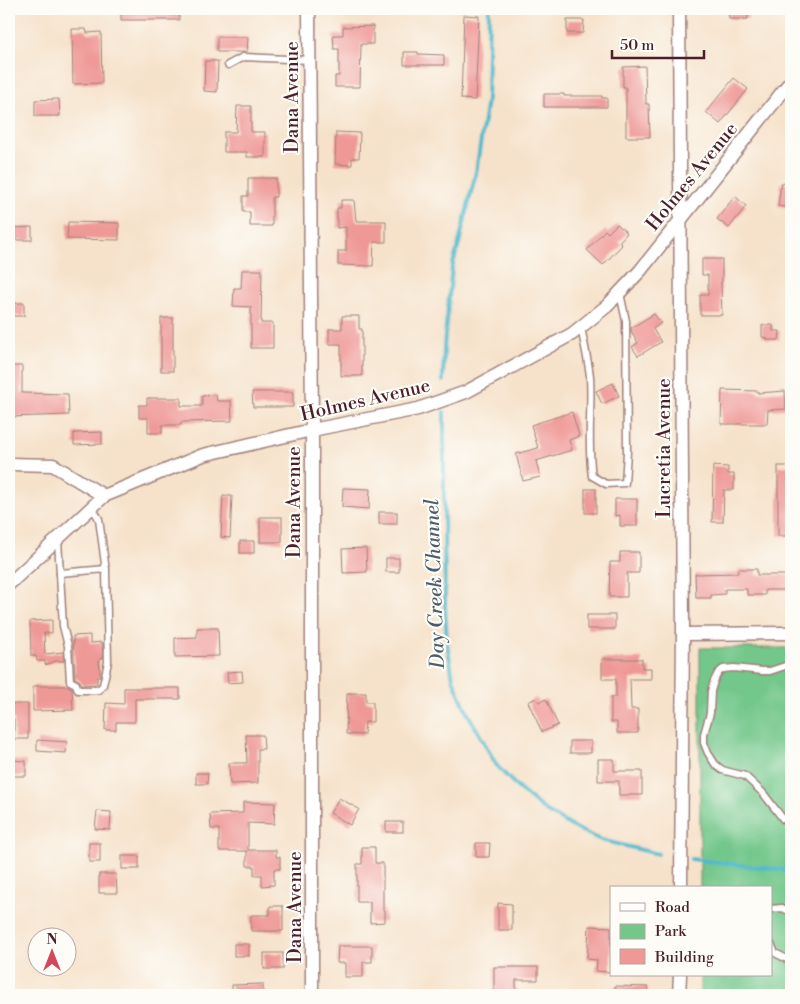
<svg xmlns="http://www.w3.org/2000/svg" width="800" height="1004" viewBox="0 0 800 1004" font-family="'Libre Bodoni',serif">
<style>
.green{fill:#73c78b;stroke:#5e735b}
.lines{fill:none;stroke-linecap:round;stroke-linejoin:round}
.stream{stroke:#4fb9cc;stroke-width:4}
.building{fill:#ef9997}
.service-casing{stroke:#a0807b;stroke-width:9}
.minor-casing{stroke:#a0807b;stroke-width:15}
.service{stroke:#fff;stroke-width:6}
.minor{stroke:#fff;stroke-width:12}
.labels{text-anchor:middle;stroke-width:4.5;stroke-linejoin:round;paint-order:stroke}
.street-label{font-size:19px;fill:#4a1f2b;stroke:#fdfcf7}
.water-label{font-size:20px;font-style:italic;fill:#4c5d6b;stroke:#fdfcf7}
</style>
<rect width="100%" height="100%" fill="#fdfcf7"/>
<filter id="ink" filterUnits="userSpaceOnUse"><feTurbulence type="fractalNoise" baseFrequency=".02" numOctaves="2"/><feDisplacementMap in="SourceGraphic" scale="10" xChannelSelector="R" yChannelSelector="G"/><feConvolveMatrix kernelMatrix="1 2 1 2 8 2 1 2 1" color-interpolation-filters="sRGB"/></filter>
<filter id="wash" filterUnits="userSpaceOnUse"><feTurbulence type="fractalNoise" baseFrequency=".0096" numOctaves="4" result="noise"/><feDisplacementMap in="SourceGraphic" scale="20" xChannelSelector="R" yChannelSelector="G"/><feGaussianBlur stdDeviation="1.12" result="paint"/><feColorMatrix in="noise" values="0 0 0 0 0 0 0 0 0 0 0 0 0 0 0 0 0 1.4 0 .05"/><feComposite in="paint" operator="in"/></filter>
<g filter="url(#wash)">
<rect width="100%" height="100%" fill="#f6e2cb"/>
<polygon class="green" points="700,648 791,648 791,995 700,995 700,975 771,975 771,888 700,888"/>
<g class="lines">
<g class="stream">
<polyline points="443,381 444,346 452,267 459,243 476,172 487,100 489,9"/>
<polyline points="444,412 444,514 445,607 447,643 453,679 467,712 497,766 519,789 547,812 575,828 601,840 658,854"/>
<polyline points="691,859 791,871"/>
</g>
</g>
<g id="blocks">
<g class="building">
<rect x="121" y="9" width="58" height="11"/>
<polygon points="728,9 747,9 748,19 729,19"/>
<polygon points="464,15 479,16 475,100 461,99"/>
<polygon points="567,20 584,20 583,33 567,33"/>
<polygon points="373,26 373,44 361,44 360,87 335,87 335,76 339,76 339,49 334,49 333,35 343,35 343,27"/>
<polygon points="72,29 86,29 87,33 101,32 102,83 73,84"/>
<polygon points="217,37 248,37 247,52 217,52"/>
<polygon points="404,52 418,52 418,54 444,55 444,65 404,65"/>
<polygon points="205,61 218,61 217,92 204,91"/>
<polygon points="645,66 646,104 649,104 650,137 626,137 626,87 623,87 623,67"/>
<polygon points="734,78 748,89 720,124 706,112"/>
<polygon points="544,94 564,94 564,96 602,96 602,98 607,98 607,107 544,107"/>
<polygon points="59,99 60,116 35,116 35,100"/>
<polygon points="237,106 251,106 251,132 265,132 265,157 247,157 247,152 224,152 224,132 236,132"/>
<polygon points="336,132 360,133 359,158 352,158 352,165 335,164"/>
<polygon points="248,178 276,178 276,197 272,197 272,226 250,226 250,212 243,212 243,196 248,196"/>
<polygon points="781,183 791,184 791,208 778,206"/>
<polygon points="735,196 746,206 729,228 717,219"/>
<polygon points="341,200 354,200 356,221 386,221 386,242 374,242 373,266 338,265 338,251 346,251 346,227 337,228 337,208 341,208"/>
<polygon points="68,222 119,223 119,240 67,239"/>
<polygon points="617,224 627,233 619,242 622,245 603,265 587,250 605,230 608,233"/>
<polygon points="32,227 32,240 9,240 9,228"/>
<polygon points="702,259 722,259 722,282 721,282 722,315 700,315 700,295 708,295 708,275 702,275"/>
<polygon points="242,270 262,270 261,323 273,323 273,348 251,348 251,307 233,306 234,288 241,288"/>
<rect x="9" y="303" width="15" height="13"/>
<polygon points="654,314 661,323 653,329 661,342 638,356 632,347 638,343 631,331 631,328"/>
<polygon points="342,316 359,316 359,329 362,329 362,376 341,376 341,344 329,344 329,329 342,329"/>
<rect x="161" y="318" width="12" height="53"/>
<polygon points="762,325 773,325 773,331 780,331 779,340 767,340 767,338 762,337"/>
<polygon points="9,366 22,366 22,393 68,394 69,415 9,417"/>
<polygon points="613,383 619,396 602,404 596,391"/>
<polygon points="722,390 758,391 758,393 785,391 786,409 768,410 767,424 721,424"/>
<polygon points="252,392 293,392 293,407 253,407"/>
<polygon points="216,395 217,401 231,401 232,421 181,422 181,425 162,425 162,433 148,433 148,418 139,418 139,405 147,405 147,398 181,398 181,406 202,406 202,396"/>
<polygon points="572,412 579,436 569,440 572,450 536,461 540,477 523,481 516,454 538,448 531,425"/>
<polygon points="102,432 102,444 74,445 74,433"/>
<polygon points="713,466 728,467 728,474 734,474 734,490 724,490 723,522 712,522"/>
<rect x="778" y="466" width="13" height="70"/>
<polygon points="343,488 370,489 369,509 342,507"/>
<rect x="585" y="489" width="11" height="24"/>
<polygon points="223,496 232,496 230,538 221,537"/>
<polygon points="615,499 637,499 637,526 620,526 620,515 615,516"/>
<rect x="379" y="512" width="18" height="12"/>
<rect x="260" y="517" width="22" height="25"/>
<rect x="240" y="541" width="14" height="12"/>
<polygon points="366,548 367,572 343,573 342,549"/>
<polygon points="620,552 639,552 639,573 627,573 627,597 609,597 610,562 620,562"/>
<rect x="386" y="558" width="13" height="14"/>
<polygon points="738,569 757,569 757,575 791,575 791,590 765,590 765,595 747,595 747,589 725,589 725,594 711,595 711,598 696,598 695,574 738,573"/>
<rect x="587" y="615" width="28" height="14"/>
<polygon points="52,620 52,633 44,633 45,654 63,652 64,661 56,661 45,665 45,661 37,661 36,656 31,656 30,621"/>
<polygon points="197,628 218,628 219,656 175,657 175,638 197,637"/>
<polygon points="90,635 90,643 102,642 103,658 99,659 100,674 100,677 97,677 97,684 82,685 79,680 75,678 73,636"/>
<polygon points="602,659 642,659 642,668 651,668 651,679 630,679 631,709 638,709 638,733 617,733 617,722 611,722 611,697 616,697 616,679 602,679"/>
<polygon points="242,671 243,682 228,683 227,672"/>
<polygon points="33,686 68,686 72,688 73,710 33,711"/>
<polygon points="124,688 180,688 180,699 135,699 135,722 116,722 116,730 105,730 106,703 124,704"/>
<polygon points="347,693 366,693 366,702 373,702 373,722 365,722 364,735 346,734"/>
<polygon points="536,698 539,702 546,699 558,725 542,732 528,702"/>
<polygon points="9,704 28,704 28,739 14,739 14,719 9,718"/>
<polygon points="246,735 263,735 264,749 258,749 258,783 230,784 229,763 247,763"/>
<polygon points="37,740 67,742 66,753 37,751"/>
<rect x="570" y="741" width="21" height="12"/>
<polygon points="598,759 614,759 614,771 642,771 642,795 619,795 619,781 598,781"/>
<polygon points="9,760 26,761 26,776 9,776"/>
<polygon points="196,773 208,773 207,784 196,784"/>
<polygon points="339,798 359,809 350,825 330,813"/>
<polygon points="243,802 275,803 274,824 248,823 248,850 276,850 276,857 280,857 280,869 274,869 274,885 262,886 262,875 254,875 254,866 247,866 247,851 219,851 219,829 211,829 210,814 243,813"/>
<polygon points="97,811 111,812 110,830 95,829"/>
<rect x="386" y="822" width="17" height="10"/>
<rect x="89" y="843" width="11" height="19"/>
<polygon points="476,843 490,843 489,857 476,857"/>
<polygon points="362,847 375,847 375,863 383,863 383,910 385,910 385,922 370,923 370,902 357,902 357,864 362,864"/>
<rect x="122" y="856" width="17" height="13"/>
<polygon points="99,874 116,874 117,893 99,893"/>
<polygon points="498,903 512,904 512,930 498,930"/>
<polygon points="270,906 283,906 283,931 251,931 251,915 270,915"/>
<polygon points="589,926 611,927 611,972 596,971 597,960 587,959"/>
<rect x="234" y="944" width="15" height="12"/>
<polygon points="338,946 372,946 372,962 363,962 363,977 345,977 345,963 337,963"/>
<rect x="264" y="953" width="19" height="16"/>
<polygon points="494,967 538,967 538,980 516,980 516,995 494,995"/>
<polygon points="263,984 263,995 232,995 232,985"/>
<polygon points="615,986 648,987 647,995 615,995"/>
</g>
</g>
</g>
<g filter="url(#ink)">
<use href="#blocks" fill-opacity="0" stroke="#a0807b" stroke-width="1"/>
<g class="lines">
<defs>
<g id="service">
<polyline points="228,65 243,57 310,60"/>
<path d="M581 327C584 343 588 360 590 376 592 410 587 443 592 476L606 484 625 483 627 452 626 321 620 293"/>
<polyline points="58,540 63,626 68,646 70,681 76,684 78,690 99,690 103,685 108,662 106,571 99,519 92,507"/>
<polyline points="60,573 106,569"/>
<polyline points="791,664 770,671 762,671 734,668 723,669 718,673 714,681 711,691 710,713 704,734 704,743 708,753 715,764 722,770 745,776 763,793 783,819 791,822"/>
<polyline points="771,909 782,908 791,912"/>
<polyline points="771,944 775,953 791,961"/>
</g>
<g id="minor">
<polyline points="309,9 312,430 312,995"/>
<polyline points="679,9 683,629 681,888"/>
<polyline points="9,464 53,465 104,496"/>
<polyline points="9,584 104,496 203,455 312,430 418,409 466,392 572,334 607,306 640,271 791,81"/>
<polyline points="683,634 791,633"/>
<polyline points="679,995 680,975"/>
</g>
</defs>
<use href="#service" class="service-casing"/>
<use href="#minor" class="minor-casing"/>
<use href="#service" class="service"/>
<use href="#minor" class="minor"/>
</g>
</g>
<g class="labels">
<g class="street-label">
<text transform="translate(291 97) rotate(-90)" y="7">Dana Avenue</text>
<text transform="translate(691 176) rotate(-51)" y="7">Holmes Avenue</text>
<text transform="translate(365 399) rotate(-13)" y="7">Holmes Avenue</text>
<text transform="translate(663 448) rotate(-90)" y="7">Lucretia Avenue</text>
<text transform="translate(293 502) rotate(-90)" y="7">Dana Avenue</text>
<text transform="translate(294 907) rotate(-90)" y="7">Dana Avenue</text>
</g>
<g class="water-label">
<text transform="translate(434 584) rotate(-92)" y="7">Day Creek Channel</text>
</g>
</g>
<rect width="800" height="1004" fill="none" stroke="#fdfcf7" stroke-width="30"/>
<rect x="610" y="886" width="162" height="90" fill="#fdfcf7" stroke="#b5a4a5"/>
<rect x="620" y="903" width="25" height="8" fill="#ffffff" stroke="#b5a4a5"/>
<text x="655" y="912" font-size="15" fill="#4a1f2b">Road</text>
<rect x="620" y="924" width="25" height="15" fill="#73c78b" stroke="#b5a4a5"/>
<text x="655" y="936" font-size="15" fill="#4a1f2b">Park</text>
<rect x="620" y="949" width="25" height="15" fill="#ef9997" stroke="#b5a4a5"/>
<text x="655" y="962" font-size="15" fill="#4a1f2b">Building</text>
<g transform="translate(52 952)"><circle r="24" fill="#fdfcf7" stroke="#b5a4a5"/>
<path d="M0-4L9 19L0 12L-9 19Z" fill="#d1495b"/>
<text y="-8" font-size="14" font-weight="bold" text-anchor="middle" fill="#4a1f2b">N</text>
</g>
<path d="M612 50v8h92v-8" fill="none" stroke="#4a1f2b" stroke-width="2.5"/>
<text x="620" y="50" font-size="15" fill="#4a1f2b" stroke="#fdfcf7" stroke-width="4" paint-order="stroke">50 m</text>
</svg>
